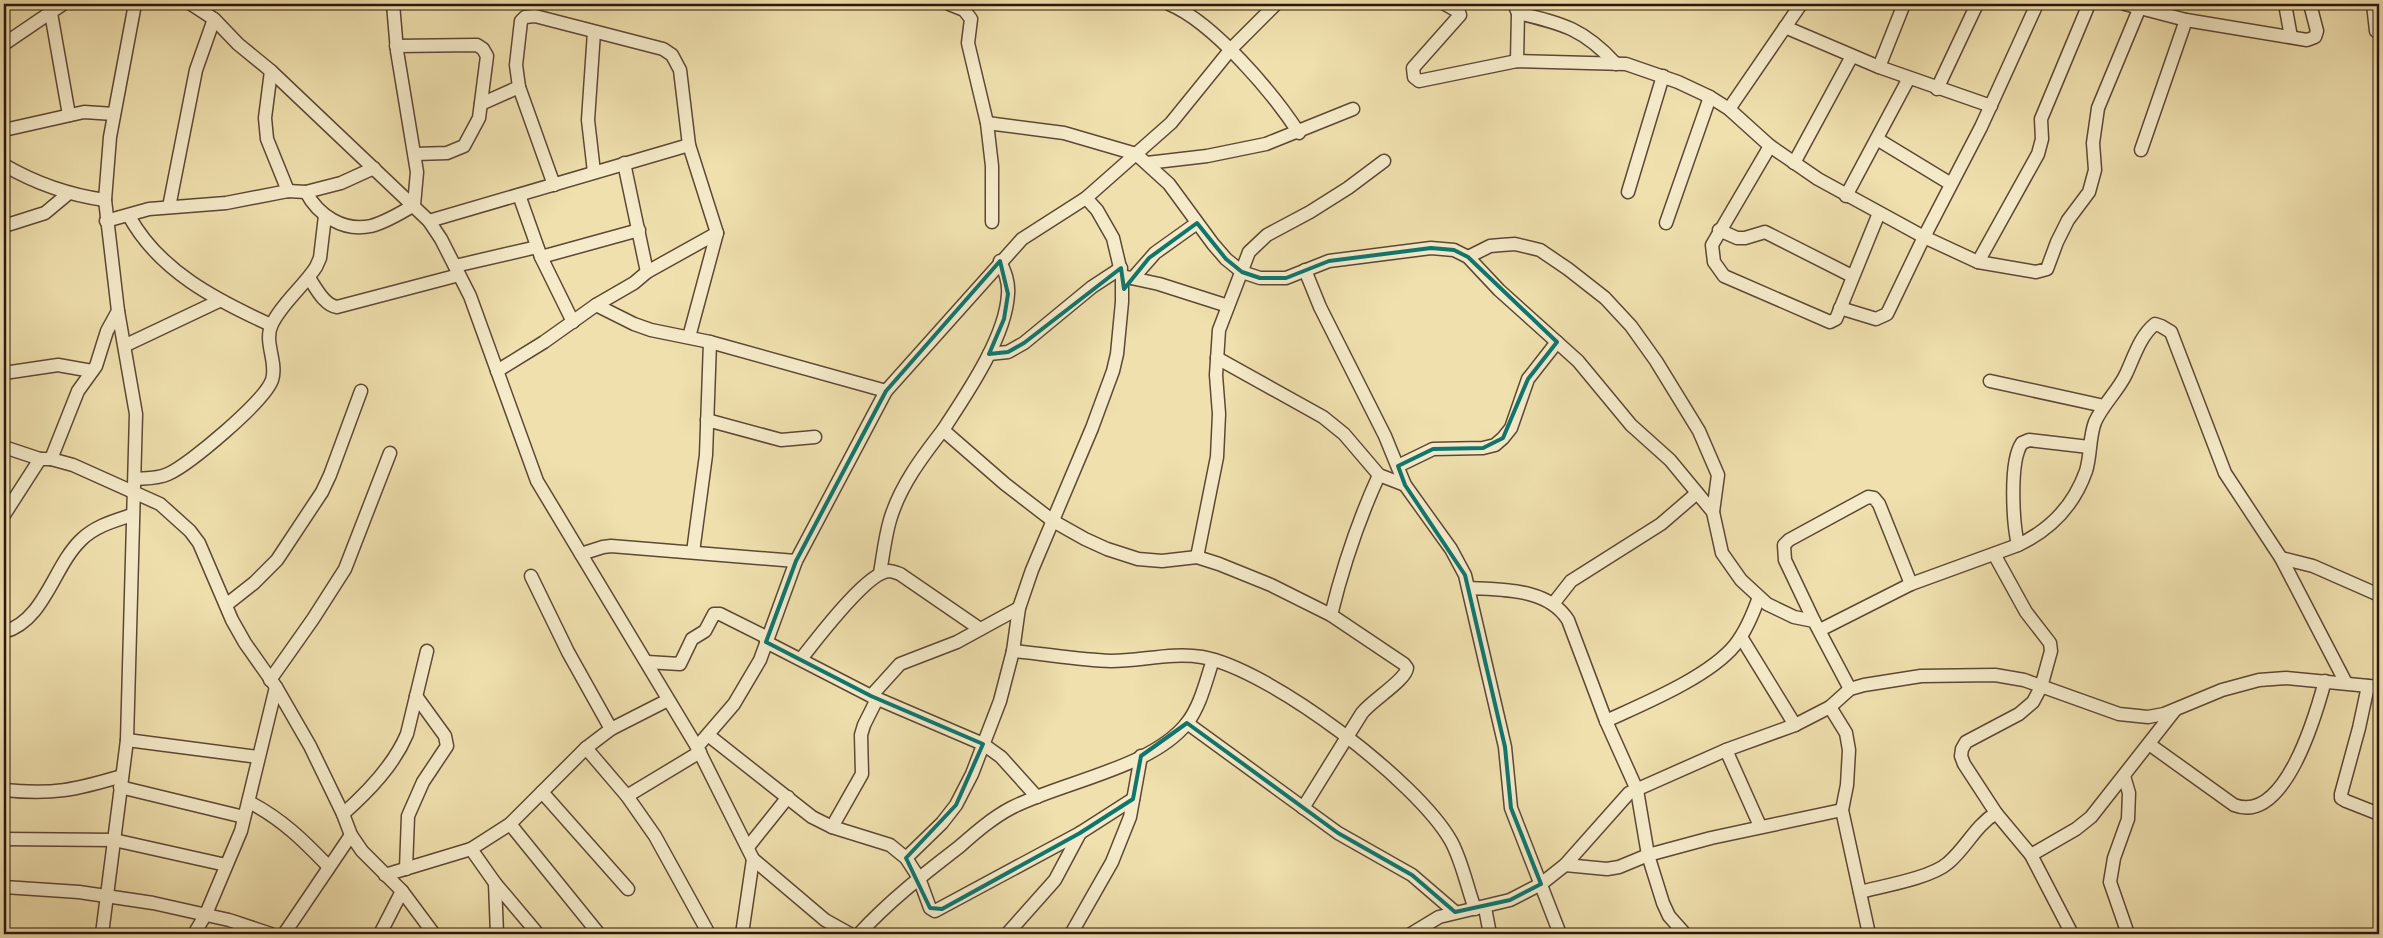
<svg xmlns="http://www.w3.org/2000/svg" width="2383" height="938" viewBox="0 0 2383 938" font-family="'Old Standard TT',serif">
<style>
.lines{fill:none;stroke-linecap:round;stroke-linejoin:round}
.minor-casing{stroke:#5d4835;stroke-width:15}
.minor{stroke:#f5ebca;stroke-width:12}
.marked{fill:none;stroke:#0f766e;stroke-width:4;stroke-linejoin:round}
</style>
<rect width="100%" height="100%" fill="#efe0ad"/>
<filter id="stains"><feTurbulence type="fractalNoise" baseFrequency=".004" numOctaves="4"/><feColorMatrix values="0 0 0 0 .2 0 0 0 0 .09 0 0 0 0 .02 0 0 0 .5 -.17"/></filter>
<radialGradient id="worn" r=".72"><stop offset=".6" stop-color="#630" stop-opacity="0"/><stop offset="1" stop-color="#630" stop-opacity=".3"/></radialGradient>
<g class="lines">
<defs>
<g id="minor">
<polyline points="191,4 214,19 238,44 271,71 429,221 441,239 470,296 537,481 697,747 753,859 825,920 850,934"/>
<polyline points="949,4 964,10 971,19 968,43 987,123 992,166 992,222"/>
<path d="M1169 4C1213 22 1273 93 1299 133"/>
<polyline points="1445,4 1459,12 1460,15 1413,68 1414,77 1419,81 1517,61 1626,64 1678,82 1710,97 1729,109 1770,146 1818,179 1924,237 1978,262 2036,272 2047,269 2057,242 2068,220 2089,192 2095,170 2093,143 2098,108 2140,7"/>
<polyline points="1514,4 1518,13 1517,61"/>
<polyline points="2125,4 2186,20 2307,40 2315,37 2317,31 2310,4"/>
<polyline points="2285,4 2291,37"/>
<polyline points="2373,4 2376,31"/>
<polyline points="51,13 69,115"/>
<path d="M1518 13C1564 24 1584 29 1616 64"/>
<polyline points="1785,27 1879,67 1991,106"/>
<polyline points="4,44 63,4"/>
<polyline points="396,46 477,45 483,49 487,56 479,118 464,146 447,153 415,154"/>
<polyline points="1879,67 1904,4"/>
<polyline points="271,71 265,118 267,139 288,191"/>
<polyline points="1937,89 1977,4"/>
<polyline points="481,104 519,87"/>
<polyline points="1729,109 1801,4"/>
<polyline points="987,123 1064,133 1136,154 1169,184 1213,244 1226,259 1242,272 1260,278 1286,278 1329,261 1431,248 1454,250 1468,257 1499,290 1578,361 1631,425 1670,460 1713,512 1722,553 1741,580 1767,604 1794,617 1814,621 1850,689"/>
<polyline points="4,130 84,112 114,114"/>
<polyline points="1877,139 1951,184"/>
<polyline points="1770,146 1712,245 1714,262 1724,276 1830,322 1836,319 1879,213"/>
<polyline points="2141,150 2186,20"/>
<polyline points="624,163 647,272"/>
<polyline points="1147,163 1207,156 1266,144 1353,109"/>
<polyline points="1794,163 1852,56"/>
<path d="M4 165C35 183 69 195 105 200"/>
<polyline points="594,172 588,120 594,32"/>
<polyline points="554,185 519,87 516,65 521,21 525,17 535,16 663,49 672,55 680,70 689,145 717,233 689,337"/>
<path d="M306 192C318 215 343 232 371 226 386 222 401 213 414 205L417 172 397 51 393 4"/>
<polyline points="1628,192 1663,76"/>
<polyline points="519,195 541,257 573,322"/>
<polyline points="1846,196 1909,78"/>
<polyline points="169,207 196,70 214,19"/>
<path d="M129 216C159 271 216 300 271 325"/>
<polyline points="106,221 149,209 226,203 288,191 306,192 341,183 374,168"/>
<polyline points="429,221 689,145"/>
<polyline points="1666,223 1710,97"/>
<polyline points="4,226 45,213 69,193"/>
<polyline points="1719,230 1737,238 1745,238 1765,232 1852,276"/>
<polyline points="541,257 639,230"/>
<polyline points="1468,257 1490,246 1501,245 1515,244 1540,250 1568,269 1605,298 1631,326 1656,361 1699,431 1718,475 1713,512"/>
<path d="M1000 261C1005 272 1009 282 1008 294 1006 337 966 395 943 430L1005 484 1053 521 1085 539 1107 549 1138 559 1162 561 1197 557 1219 564 1271 585 1331 615 1404 664 1407 668C1406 680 1372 700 1362 713L1303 808"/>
<polyline points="1978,262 2038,154 2042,139 2041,119 2089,4"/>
<polyline points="455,266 537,247"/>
<polyline points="1305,270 1320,307 1385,436 1405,485 1451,549 1465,575 1505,747 1511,808 1560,934"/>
<polyline points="1122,276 1159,284 1228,306"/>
<path d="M309 278C316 288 324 305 337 307L459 275"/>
<polyline points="1133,278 1155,253 1197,223"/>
<polyline points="596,305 634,283 647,272 717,233"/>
<polyline points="1840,308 1876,319 1887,314 1924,237 1981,127 2037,4"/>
<polyline points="126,345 219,301"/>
<polyline points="989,354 1008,352 1024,343 1092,287 1121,268"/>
<polyline points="1217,358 1323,417 1344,434 1379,475 1405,485"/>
<polyline points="497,371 544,342 596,305 634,324 651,330 710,342 886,391"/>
<polyline points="4,373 58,365 92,371"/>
<polyline points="1990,381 2104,406"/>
<polyline points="707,420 781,440 815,437"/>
<polyline points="4,447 40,459 51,459 73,465 160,504 190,531 199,543 232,620 245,643 276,687 310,746 343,814 351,835 362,851 402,891 434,934"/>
<polyline points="51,459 78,391 96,366 107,331 118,311"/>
<polyline points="1398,466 1433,449 1483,448 1495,445 1503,438 1511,428 1528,379 1557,342"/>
<path d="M135 479C146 478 157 479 168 474 190 464 264 402 272 380 278 362 263 342 272 324 282 303 303 287 316 267L320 258 325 216"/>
<polyline points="4,515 40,459"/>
<path d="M2018 545C2013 523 2009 461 2022 443L2029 440 2089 447"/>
<polyline points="693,552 706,455 710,342"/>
<polyline points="581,554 603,547 611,546 796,561"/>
<polyline points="1994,554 2026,612 2050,643 2051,651 2041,687 2033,702 2019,714 1966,742 1962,749 1961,756 1964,764 1996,813"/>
<polyline points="1197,557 1217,457 1219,414 1216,375 1219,330 1249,252 1267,235 1310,212 1348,188 1384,161"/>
<polyline points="2281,558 2313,566 2379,595"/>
<path d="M880 573C883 556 885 537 890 520 900 486 922 457 943 430"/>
<polyline points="531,576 568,652 611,729"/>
<path d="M1469 588C1503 590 1548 588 1568 620L1606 721 1637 790 1648 855 1663 903 1669 916 1685 934"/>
<polyline points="1553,604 1571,581 1661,524 1697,493"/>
<polyline points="226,605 254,583 277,560 322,492 330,475 361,391"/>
<path d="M1331 615C1343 566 1358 521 1379 475"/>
<polyline points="1814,621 1785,560 1784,545 1789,540 1868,497 1874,498 1879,504 1911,584"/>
<path d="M1820 630 1911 584 2018 545C2050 530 2074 505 2086 471 2091 455 2089 438 2095 422 2103 404 2118 391 2126 374 2134 357 2140 336 2155 324L2161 326 2171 332 2225 473 2281 558 2346 683"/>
<path d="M4 632C45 620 53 567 81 540 95 526 114 521 132 515"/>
<polyline points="1741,637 1795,725"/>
<polyline points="766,642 871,696 983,744 1001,757 1037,797"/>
<path d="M1013 651C1046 654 1079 660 1111 661 1141 661 1172 652 1202 657 1270 669 1417 781 1451 841 1462 861 1467 887 1475 909"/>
<path d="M801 659C816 640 867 572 889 571 893 571 897 573 900 574L980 629"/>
<polyline points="647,662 680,664 692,639 705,631 714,614 720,614 768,638"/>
<polyline points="270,680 313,619 345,569 390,453"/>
<polyline points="2368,686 2359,728 2341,794 2341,798 2346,801 2379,814"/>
<polyline points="871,696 900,664 957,642 1019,608"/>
<polyline points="1830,707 1846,733 1849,750 1847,785 1842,810 1869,934"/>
<path d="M1606 721C1643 704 1709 677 1735 645 1746 631 1753 614 1759 597"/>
<polyline points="1187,723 1338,833 1412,875 1455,912"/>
<polyline points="708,735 812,817 832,827 890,845 906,858 919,878 930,908 935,911 1080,833 1133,799"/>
<polyline points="127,740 258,757"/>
<path d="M2149 744 2234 805C2285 825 2316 714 2325 681"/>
<polyline points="697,747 734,704 760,660 796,561 886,391 1022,239 1086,198 1171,123 1231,49 1276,4"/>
<polyline points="586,748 627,796 655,836 709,934"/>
<polyline points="1726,750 1760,826"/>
<polyline points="2124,776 2129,793 2128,819 2114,858 2110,882 2128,934"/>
<polyline points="120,787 244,817"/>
<path d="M4 790C53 795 75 790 122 776"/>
<polyline points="542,792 628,889"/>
<polyline points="627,796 700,752"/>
<path d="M249 802C282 819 304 841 329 867"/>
<path d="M343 814C369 791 394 765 407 734L427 651"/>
<polyline points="510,824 599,934"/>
<polyline points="832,827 862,774 861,735 864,725 877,699"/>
<polyline points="4,839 114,840 226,865"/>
<polyline points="748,847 788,797"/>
<polyline points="471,849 495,883 538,934"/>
<polyline points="2031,855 2076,829 2091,817 2175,710"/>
<polyline points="906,858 942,823 956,805 972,774 1000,701 1013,651 1019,608 1032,570 1092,428 1113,371 1117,354 1122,302 1122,276 1113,238 1097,210 1086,198"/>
<polyline points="1565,865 1607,869 1619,867 1648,855 1711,838 1842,810"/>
<polyline points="406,869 408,816 423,782 447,746 445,736 416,696"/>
<polyline points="385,875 471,849 510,824 586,748 611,729 668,700"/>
<polyline points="495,883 497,934"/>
<polyline points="4,887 79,892 153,903 229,920 271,934"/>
<path d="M1860 892C1883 886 1931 878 1948 863 1966 848 1975 826 1996 813L2031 855 2072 934"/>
<polyline points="1485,908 1490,934"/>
<polyline points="102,934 127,740 136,414 118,311 105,200 110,137 135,4"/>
<polyline points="194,934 206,914 241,831 276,687"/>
<polyline points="284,934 351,835"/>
<polyline points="380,934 402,891"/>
<polyline points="742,934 753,859"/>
<path d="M859 934C889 901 924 874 959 847 975 833 992 818 1011 808 1061 782 1152 768 1187 723 1201 705 1206 680 1213 660"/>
<polyline points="1007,934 1055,880 1080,833"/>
<polyline points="1071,934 1112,862 1130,817 1141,756"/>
<polyline points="1411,934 1439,917 1510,900 1541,884 1565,865 1629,793 1726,750 1795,725 1830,707 1850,689 1864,685 1921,676 1995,675 2024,680 2119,714 2148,717 2164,714 2222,690 2259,680 2286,678 2379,687"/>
</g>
</defs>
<use href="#minor" class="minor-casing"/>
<use href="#minor" class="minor"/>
</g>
<path class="marked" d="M1197 223 1226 259 1242 272 1260 278H1286L1329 261 1431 248 1454 250 1468 257 1557 342 1528 379 1503 438 1483 448 1433 449 1398 466 1405 485 1465 575 1505 747 1511 808 1541 884 1510 900 1455 912 1412 875 1338 833 1187 723 1141 756 1133 799 1080 833 942 909 930 908 906 858 956 805 983 744 871 696 766 642 796 561 886 391 1000 261 1008 294 1004 319 989 354 1008 352 1024 343 1121 268 1124 289 1149 258Z"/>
<rect width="2383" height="938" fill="none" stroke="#efe0ad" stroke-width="20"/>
<rect x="5" y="5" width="2373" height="928" fill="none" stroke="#2c160d" stroke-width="2.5"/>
<rect x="10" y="10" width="2363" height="918" fill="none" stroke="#2c160d"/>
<rect width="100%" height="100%" filter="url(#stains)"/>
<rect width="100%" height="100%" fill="url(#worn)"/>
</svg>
